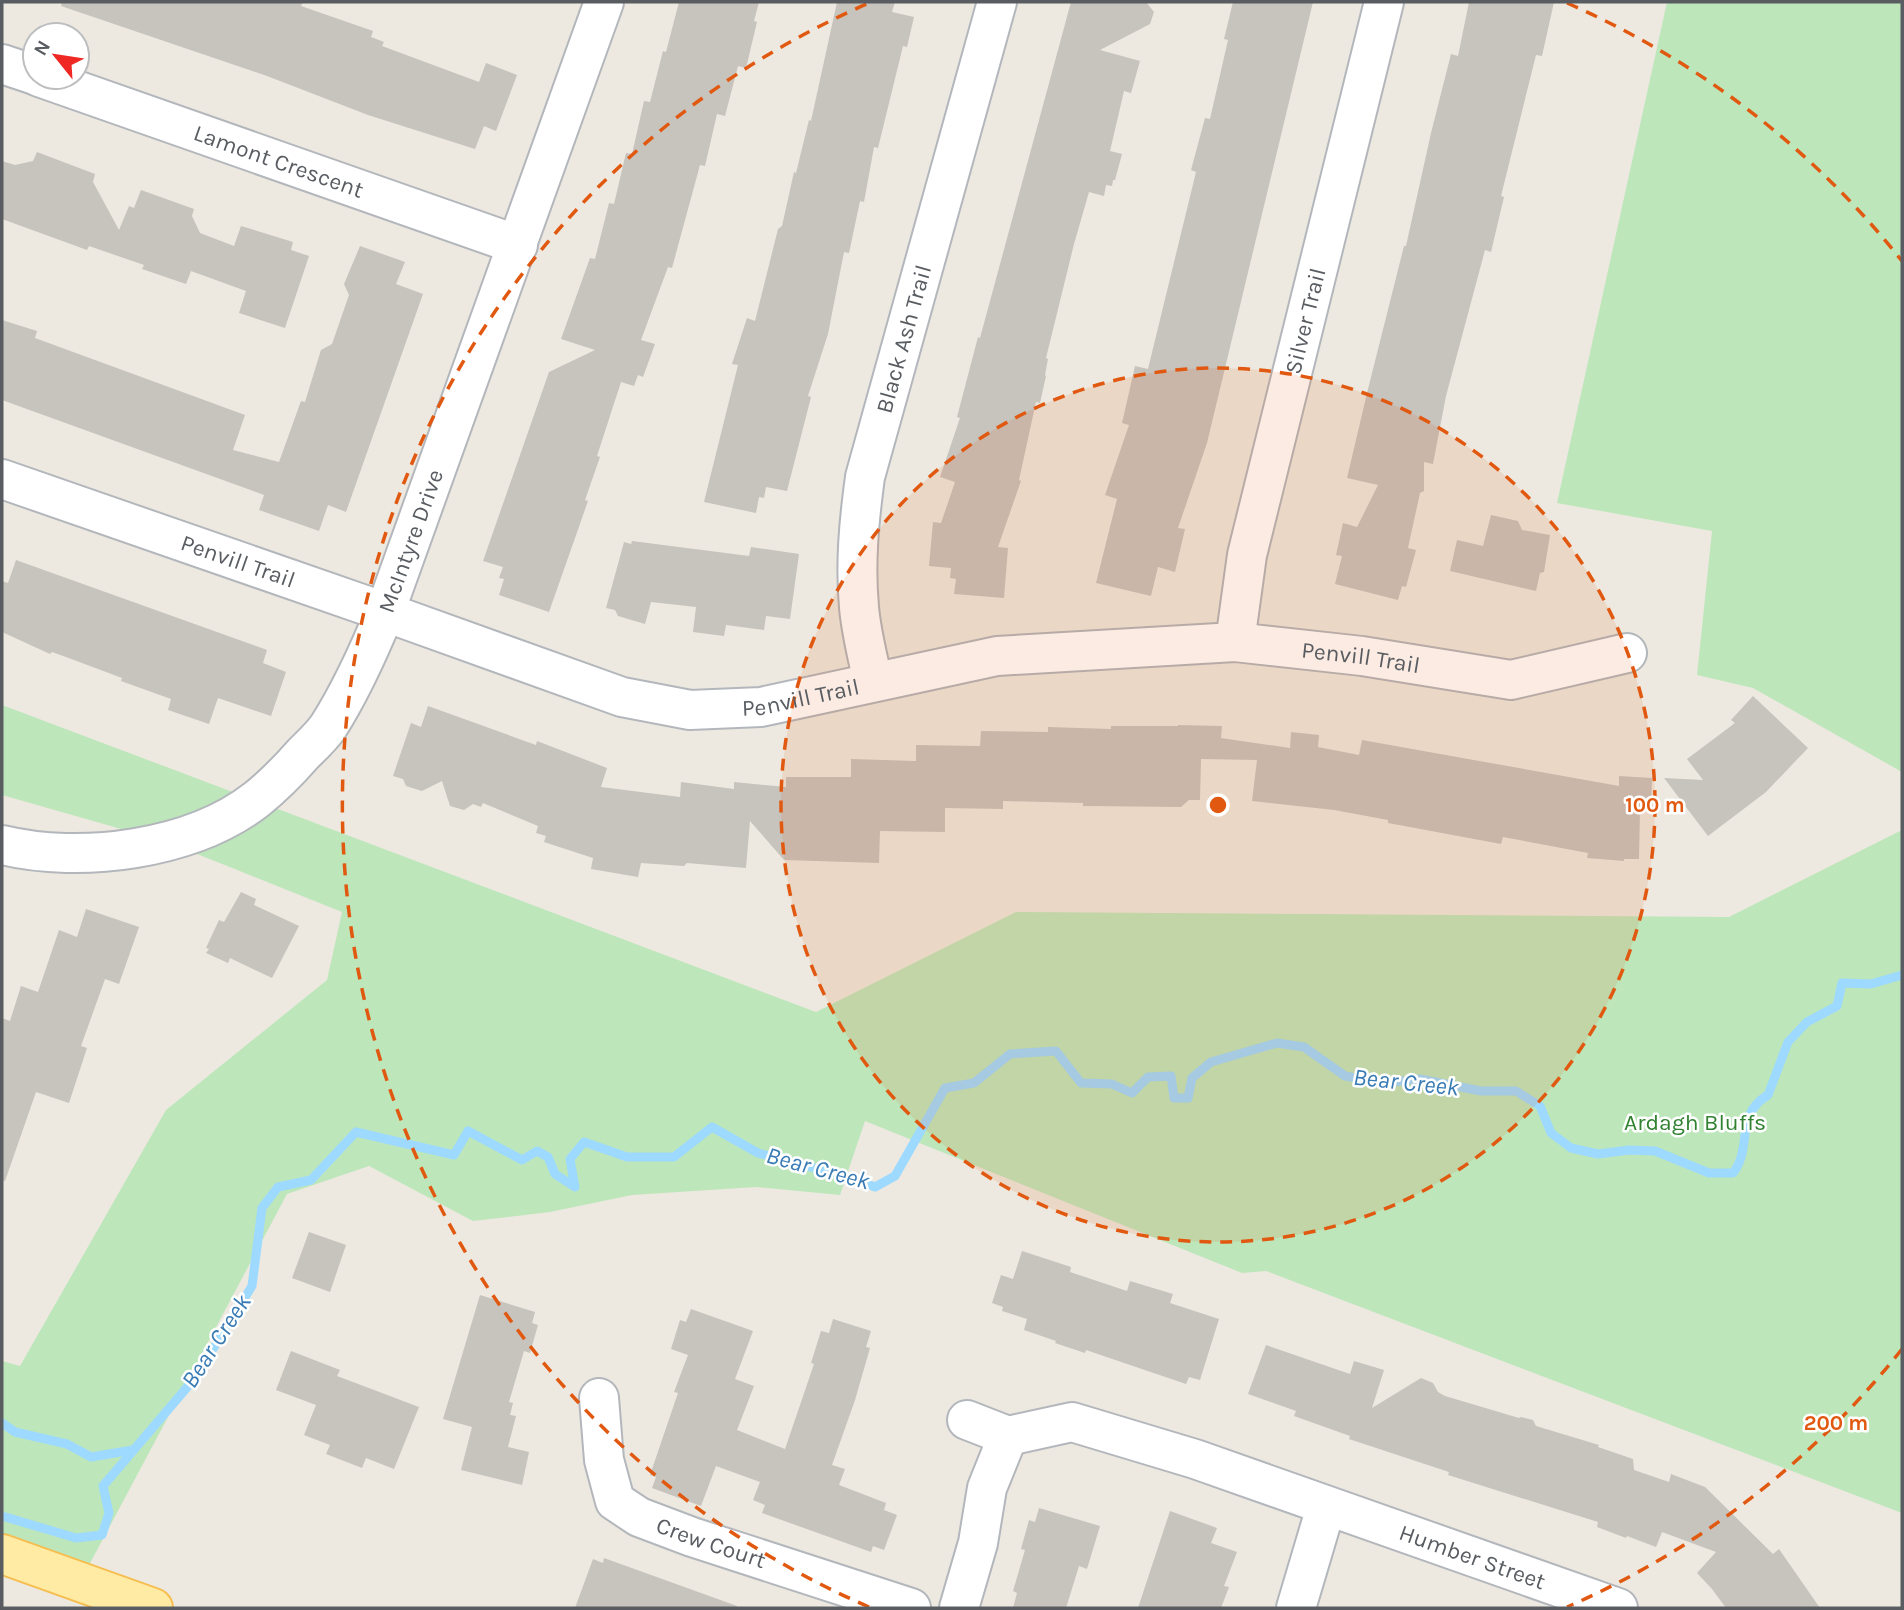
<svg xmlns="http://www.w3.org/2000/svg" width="1904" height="1610" viewBox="0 0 1904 1610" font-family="Karla,sans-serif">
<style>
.green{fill:#bde6bb}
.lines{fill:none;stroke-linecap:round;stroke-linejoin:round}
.stream{stroke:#9edaff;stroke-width:9}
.building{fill:#c7c3bd}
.minor-casing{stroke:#b3b7bc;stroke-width:42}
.major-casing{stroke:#f6be50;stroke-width:42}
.minor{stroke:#fff;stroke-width:38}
.major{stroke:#ffeba3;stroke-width:38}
.ring{fill:none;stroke:#e15910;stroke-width:3.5;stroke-dasharray:12 9}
.labels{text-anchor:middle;stroke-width:5;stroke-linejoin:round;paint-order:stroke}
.street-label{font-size:23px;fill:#595d62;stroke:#fff}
.park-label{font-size:23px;fill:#318230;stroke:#fff}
.water-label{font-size:24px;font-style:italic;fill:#397bb4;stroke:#fff}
.centre{fill:#e15910;stroke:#fff;stroke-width:3.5}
.ring-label{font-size:21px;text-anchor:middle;font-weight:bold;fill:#e15910;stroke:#fff;stroke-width:5;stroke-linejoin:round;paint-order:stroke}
</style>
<rect width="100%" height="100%" fill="#ede9e0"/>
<g class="green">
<polygon points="1667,2 1902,2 1902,772 1753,688 1697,675 1712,531 1557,503"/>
<polygon points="2,705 816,1012 1016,912 1729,917 1902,830 1902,1513 1266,1271 1242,1273 865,1121 840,1195 756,1187 632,1195 550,1212 473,1221 369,1166 287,1194 80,1582 2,1554 2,1361 20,1366 166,1110 327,980 342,912 167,842 2,795"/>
</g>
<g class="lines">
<g class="stream">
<polyline points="2,1423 15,1432 67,1444 91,1457 133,1450"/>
<path d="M2 1516 76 1538 102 1535 109 1513 103 1486 195 1378 252 1286 262 1208 278 1187 311 1180 356 1132 454 1155 468 1131 522 1160 537 1151 548 1157 555 1174 575 1187 570 1159 584 1142 627 1157H674L712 1127 758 1153 849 1177 875 1187 895 1176 945 1088 974 1083 1010 1054 1056 1051 1081 1083 1112 1084 1132 1093 1148 1077 1171 1076 1174 1098H1188L1192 1078 1211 1062 1277 1043 1304 1047 1345 1076 1383 1083 1420 1079 1481 1091H1516L1540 1106 1551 1133 1571 1148 1598 1154 1629 1150 1655 1151 1709 1173H1733C1753 1148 1734 1115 1768 1095L1788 1042 1807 1022 1837 1006 1842 983 1871 984 1902 975"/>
</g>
</g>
<g class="building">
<polygon points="62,2 303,2 301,6 373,31 371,37 384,42 382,46 479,82 486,63 517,75 496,131 484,126 475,149 368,115 267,76 61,6"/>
<polygon points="679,2 759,2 754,21 757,22 746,68 738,66 725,116 717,114 705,166 700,165 672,268 668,267 641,340 655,344 643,377 638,375 634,386 621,382 597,456 600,457 585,500 588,501 549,612 499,595 504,579 499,578 503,567 483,561 549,372 595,350 561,339 590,258 595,259 609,203 614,204 626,153 632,154 644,101 650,102 663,51 666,52"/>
<polygon points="837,2 895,2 892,12 914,17 907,47 903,46 878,148 874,147 864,202 860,201 849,253 844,252 828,334 808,396 811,397 787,491 766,487 764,498 759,497 756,513 704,502 738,365 732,364 747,318 755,321 778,229 782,226 794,172 796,173 809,120 811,121"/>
<polygon points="1071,2 1146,2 1154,12 1150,24 1100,50 1140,61 1131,93 1124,91 1110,151 1122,154 1115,180 1113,180 1112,186 1106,185 1104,196 1089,192 1074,244 1046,358 1048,359 1045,375 1046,376 1040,403 1036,402 1019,480 1021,481 998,547 1008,548 1004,598 954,594 956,579 950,578 951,568 929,566 933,522 941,523 955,482 940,477 960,418 957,417 978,337 980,338"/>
<polygon points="1233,2 1313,2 1207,443 1178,528 1185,529 1175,572 1158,567 1151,596 1096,583 1117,499 1105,495 1129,425 1122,423 1135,366 1148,369 1196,172 1191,170 1205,118 1210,119 1228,40 1224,39"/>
<polygon points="1469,2 1554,2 1542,56 1536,55 1501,196 1504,197 1491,252 1485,250 1446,396 1433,464 1424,462 1424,491 1420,493 1408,548 1416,550 1406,587 1402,586 1398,600 1335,584 1342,556 1336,555 1343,523 1357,527 1378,485 1347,478 1368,389 1404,246 1406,246 1431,133 1451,54 1458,56"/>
<polygon points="37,152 95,174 93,182 119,230 129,206 134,208 141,190 194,209 192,216 200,233 234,246 241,226 293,242 291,250 309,256 285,328 239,313 246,291 191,271 186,284 142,269 144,265 89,246 87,250 2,219 2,161 15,165 33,161"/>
<polygon points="360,246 405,262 396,284 423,294 346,512 328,505 319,531 259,510 264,495 2,400 2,320 37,331 35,338 245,415 233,450 279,462 301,401 305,402 321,350 332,344 349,295 344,284"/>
<polygon points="1491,515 1518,521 1522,530 1550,535 1544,572 1540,573 1536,591 1450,571 1457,540 1483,546"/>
<polygon points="632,541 749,556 751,547 799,554 790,619 766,616 764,630 726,625 724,636 693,632 696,607 651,602 645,624 618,616 615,610 606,608 624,542 631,544"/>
<polygon points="16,560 267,650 263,663 286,672 271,716 218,698 209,724 168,710 171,699 121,681 122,678 66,657 52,652 50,654 2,632 2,581 8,583"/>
<polygon points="1753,696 1808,748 1766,792 1708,836 1664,778 1703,780 1687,759 1735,723 1731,720"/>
<polygon points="428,706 536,745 537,741 607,768 601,787 680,797 681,782 734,789 734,782 786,787 786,777 851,777 851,759 916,761 916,745 980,746 981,731 1048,732 1048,727 1111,729 1111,726 1178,726 1178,725 1222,726 1221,738 1290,748 1291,732 1319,735 1318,747 1359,755 1362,740 1619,786 1619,776 1652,778 1651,812 1640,811 1639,859 1624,859 1624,861 1587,858 1588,853 1503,837 1501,844 1388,823 1388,820 1334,810 1252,801 1257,760 1201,759 1200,800 1189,800 1181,807 1083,806 1083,803 1003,801 1003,809 945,808 945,832 880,831 879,863 784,860 750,821 746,868 687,863 684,866 641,863 638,877 591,869 593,858 544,842 546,836 536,833 538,826 483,803 481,807 473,804 464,810 450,806 442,781 422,791 406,786 403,779 393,776 411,723 421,727"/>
<polygon points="241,892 256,899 254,905 299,926 272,978 230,958 228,963 206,953 209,949 206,948 219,920 224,922"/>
<polygon points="86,909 139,927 119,984 105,979 81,1046 87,1048 69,1103 36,1092 5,1181 2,1180 2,1018 10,1021 21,986 38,992 59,930 77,937"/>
<polygon points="309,1232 346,1245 330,1292 292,1278"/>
<polygon points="1022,1251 1071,1267 1070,1272 1127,1291 1130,1281 1173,1294 1170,1303 1219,1319 1200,1380 1189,1377 1186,1384 1086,1350 1085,1353 1055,1343 1056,1341 1024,1330 1027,1319 1002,1311 1003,1307 992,1303 1001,1275 1013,1279"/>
<polygon points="480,1295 535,1312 532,1323 538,1325 530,1353 524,1351 509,1402 513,1403 510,1415 516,1416 508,1447 529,1452 522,1485 461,1470 472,1427 443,1419"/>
<polygon points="691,1309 753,1331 735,1379 754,1386 737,1430 785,1449 814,1364 811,1363 821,1331 829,1333 833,1319 871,1331 866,1347 870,1348 855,1400 832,1465 845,1469 839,1485 886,1503 884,1510 897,1515 884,1550 873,1546 871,1552 762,1513 765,1505 753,1500 760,1482 716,1466 701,1506 652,1488 656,1477 650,1475 678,1393 674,1392 688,1355 671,1349 680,1320 686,1322"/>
<polygon points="1266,1345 1350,1374 1354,1361 1384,1370 1372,1408 1421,1378 1433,1383 1438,1392 1445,1396 1519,1418 1521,1417 1533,1420 1536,1426 1599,1445 1598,1447 1633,1459 1634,1470 1669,1482 1671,1474 1705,1487 1773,1554 1779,1549 1820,1608 1726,1608 1712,1589 1697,1573 1716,1552 1662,1532 1656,1547 1627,1536 1626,1538 1597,1527 1598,1522 1448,1475 1449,1472 1349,1439 1350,1436 1294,1416 1296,1411 1248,1394"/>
<polygon points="291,1351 340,1370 337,1376 419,1407 394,1469 366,1458 362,1468 326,1454 330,1445 304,1435 316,1405 276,1390"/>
<polygon points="1039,1508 1100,1526 1087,1569 1079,1566 1066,1608 1013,1608 1017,1593 1013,1591 1025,1550 1021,1549 1029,1520 1035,1522"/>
<polygon points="1170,1511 1217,1528 1211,1543 1237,1552 1224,1586 1229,1587 1221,1608 1138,1608"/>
<polygon points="604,1558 737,1606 737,1608 575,1608 593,1559 603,1563"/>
</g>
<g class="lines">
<defs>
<g id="minor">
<polyline points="2,64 35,75"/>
<path id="s1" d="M39 77 518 245"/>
<path id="s2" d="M2 479 385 612 622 697 690 710 761 707 997 656 1235 642 1362 656 1511 680 1627 653"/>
<path id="s3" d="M1235 642 1247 555 1384 2"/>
<path id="s4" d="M873 682C868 658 861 632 859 607 855 563 859 521 865 477L997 2"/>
<path id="s5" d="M2 845C80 864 192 850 257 799 273 786 289 770 303 754 311 746 321 737 328 727 351 691 369 651 385 612L604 2"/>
<path id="s6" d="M599 1398 604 1460 615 1501 639 1517 692 1537 911 1608"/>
<path id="s7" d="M967 1420 1008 1436 1072 1422 1195 1459 1618 1608"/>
<polyline points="959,1608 978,1543 987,1488 1008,1436"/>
<polyline points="1296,1608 1326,1507"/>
</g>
<polyline id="major" points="2,1554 153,1608"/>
</defs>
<use href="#minor" class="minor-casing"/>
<use href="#major" class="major-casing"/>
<use href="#minor" class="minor"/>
<use href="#major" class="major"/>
</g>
<circle cx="1218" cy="805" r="437" fill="#e15910" fill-opacity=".12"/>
<g class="ring">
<circle cx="1218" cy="805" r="437"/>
<path d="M1902 1349A874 874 0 0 1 1567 1607M869 1607A874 874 0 0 1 869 3M1567 3A874 874 0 0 1 1902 261"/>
</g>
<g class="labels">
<g class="street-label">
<text dy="8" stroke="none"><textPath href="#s1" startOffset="254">Lamont Crescent</textPath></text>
<text dy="8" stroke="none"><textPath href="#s3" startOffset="329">Silver Trail</textPath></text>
<text dy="8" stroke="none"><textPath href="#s4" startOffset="350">Black Ash Trail</textPath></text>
<text dy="8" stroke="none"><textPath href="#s5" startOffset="572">McIntyre Drive</textPath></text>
<text dy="8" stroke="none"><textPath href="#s2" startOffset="250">Penvill Trail</textPath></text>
<text dy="8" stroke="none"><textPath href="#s2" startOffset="1404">Penvill Trail</textPath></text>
<text dy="8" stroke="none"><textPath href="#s2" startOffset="838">Penvill Trail</textPath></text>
<text dy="8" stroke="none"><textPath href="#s6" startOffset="210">Crew Court</textPath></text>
<text dy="8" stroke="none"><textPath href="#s7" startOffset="532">Humber Street</textPath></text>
</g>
<g class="park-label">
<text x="1695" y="1130">Ardagh Bluffs</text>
</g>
<g class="water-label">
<text transform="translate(1406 1082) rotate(6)" y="8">Bear Creek</text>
<text transform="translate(818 1168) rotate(15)" y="8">Bear Creek</text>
<text transform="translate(216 1341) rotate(-57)" y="8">Bear Creek</text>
</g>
</g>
<circle cx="1218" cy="805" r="10" class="centre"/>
<g class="ring-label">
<text x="1655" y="812">100 m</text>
<text x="1836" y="1430">200 m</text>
</g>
<rect width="1904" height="1610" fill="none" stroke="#595d62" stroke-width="7"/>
<g transform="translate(56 56) rotate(300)"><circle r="33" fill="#ffffff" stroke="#bdbec0" stroke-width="2"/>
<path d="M0-5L12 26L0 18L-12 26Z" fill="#ef2824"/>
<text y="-10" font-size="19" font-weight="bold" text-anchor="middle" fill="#595d62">N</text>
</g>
</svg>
